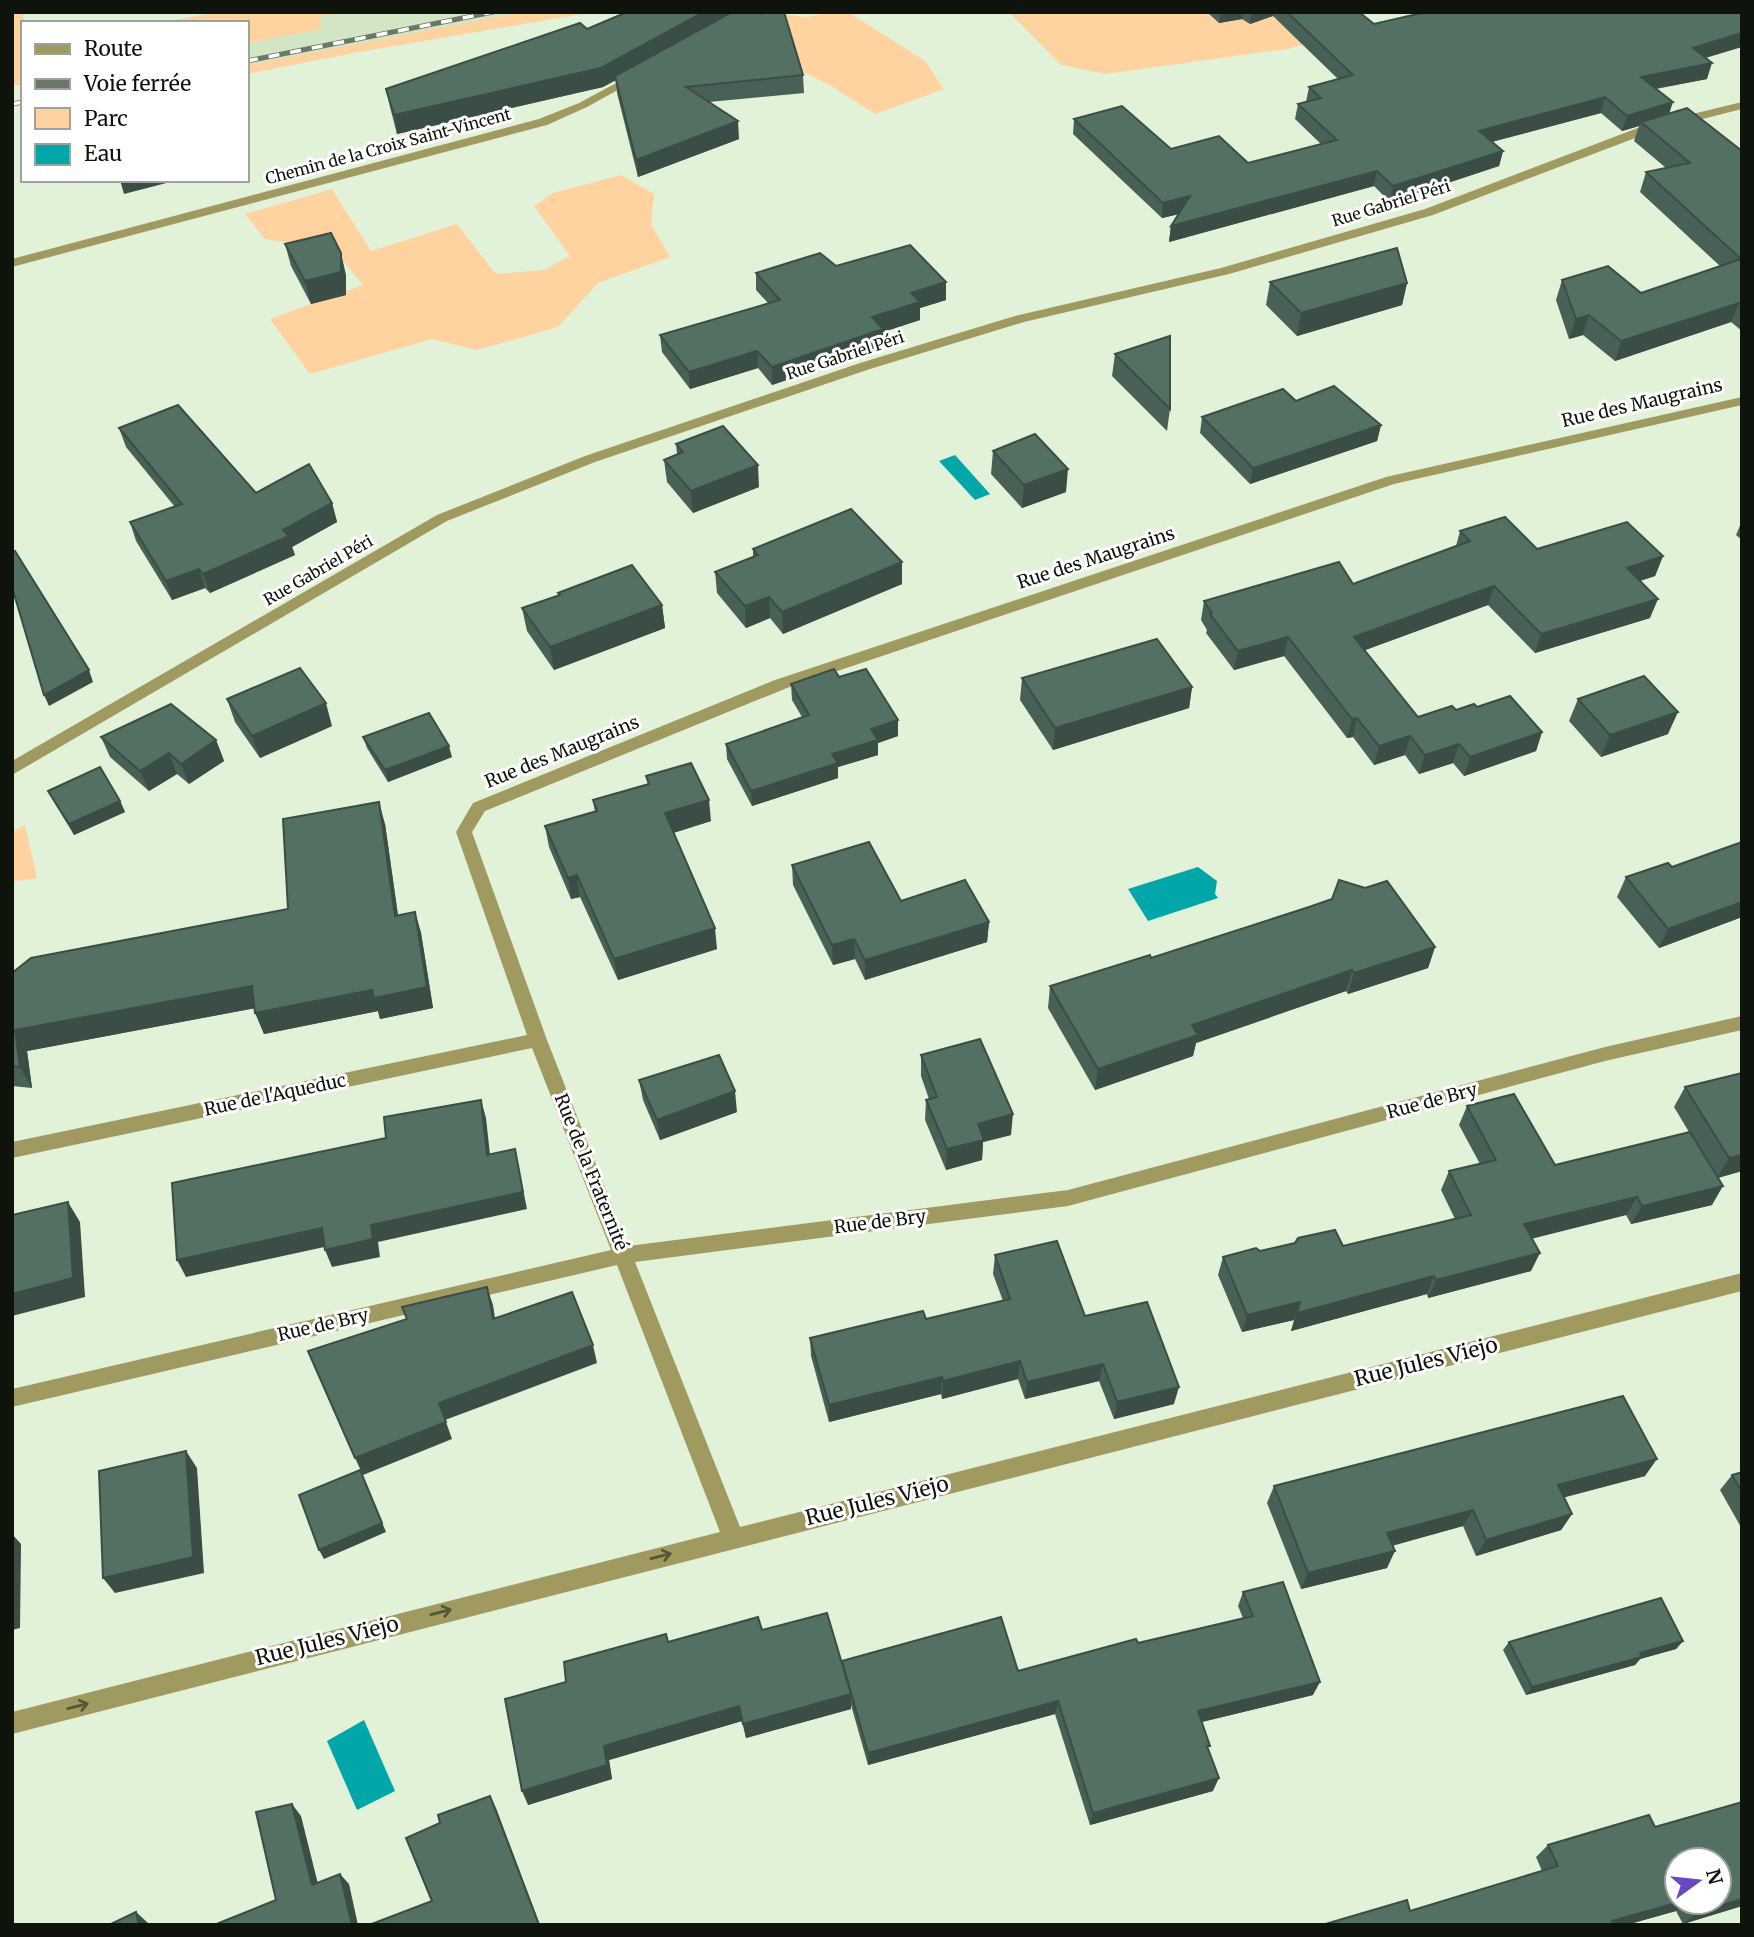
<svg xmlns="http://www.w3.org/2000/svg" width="1754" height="1937" viewBox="0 0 1754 1937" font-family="Merriweather,serif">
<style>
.built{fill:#d2e6c6}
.green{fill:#fed3a0}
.water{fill:#00a6a8}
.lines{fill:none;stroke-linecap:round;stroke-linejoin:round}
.minor{fill:#a09a61;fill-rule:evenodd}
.rail-casing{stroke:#6d7767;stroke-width:5}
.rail{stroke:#fff;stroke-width:3.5;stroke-dasharray:11;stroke-linecap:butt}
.wall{fill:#486055;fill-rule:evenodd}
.shaded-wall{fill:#3b4e45}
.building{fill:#547063;stroke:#3b4e45;stroke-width:2}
.oneway{stroke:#575636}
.labels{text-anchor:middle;stroke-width:6;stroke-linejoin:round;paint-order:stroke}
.far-street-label{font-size:16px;fill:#0e130b;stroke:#fff}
.street-label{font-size:18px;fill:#0e130b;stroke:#fff}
.near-street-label{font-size:21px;fill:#0e130b;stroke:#fff}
</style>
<rect width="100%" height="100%" fill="#e2f2d8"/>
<polygon class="built" points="219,12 593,12 353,53 247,74 247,23 159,23"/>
<g class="green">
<polygon points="12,12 22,12 25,23 23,84 12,86"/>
<polygon points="219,12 343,12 319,17 321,29 247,43 247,23 159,23"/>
<polygon points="522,12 593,12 353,53 247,74 247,65"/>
<polygon points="832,12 848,12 925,61 944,89 875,114 828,84 726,35 774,13 806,17"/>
<polygon points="1009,12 1327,12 1349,32 1287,49 1105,74 1061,65"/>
<polygon points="621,175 654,194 651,224 670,257 598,283 558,327 477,350 432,339 310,374 270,319 363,285 334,250 265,239 245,214 332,189 371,251 457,224 496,274 544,270 570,256 534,206 553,193"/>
<polygon points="25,825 37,878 12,882 12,832"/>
</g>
<g class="water">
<polygon points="955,455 990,494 975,500 939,461"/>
<polygon points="1198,867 1217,881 1215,894 1218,898 1148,921 1128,889"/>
<polygon points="364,1720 395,1791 357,1810 327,1741"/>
</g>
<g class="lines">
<g class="minor">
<polygon points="633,74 643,76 587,107 547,125 12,267 12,259 539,119 579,103"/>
<polygon points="1742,102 1742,109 1651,132 1433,215 1229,274 1024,322 870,369 595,462 447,521 12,775 12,761 437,515 585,456 860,363 1015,316 1221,268 1425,209 1643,126"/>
<polygon points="1742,397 1742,405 1394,484 787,688 485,811 472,832 547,1040 628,1246 1068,1190 1605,1047 1742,1016 1742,1030 1605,1061 1068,1206 635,1262 740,1527 1742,1273 1742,1291 12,1734 12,1712 720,1532 617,1265 12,1407 12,1389 611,1250 532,1048 12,1158 12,1142 527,1035 456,832 473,803 775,680 1386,477"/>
</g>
<defs>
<g id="rail">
<polyline points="247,61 493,12"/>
<polyline points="12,104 23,102"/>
</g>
</defs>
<use href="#rail" class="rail-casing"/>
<use href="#rail" class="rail"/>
</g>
<g class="wall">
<polygon points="1207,12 1359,12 1374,24 1705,58 1707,79 1656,89 1669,113 1742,151 1742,331 1731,322 1615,361 1583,335 1569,339 1556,300 1562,280 1641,293 1720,266 1640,192 1646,172 1666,168 1634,141 1639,126 1622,131 1601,113 1492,142 1503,151 1499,166 1390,202 1374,186 1169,242 1171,226 1179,214 1162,218 1073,134 1074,119 1171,149 1248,163 1321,144 1295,119 1298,104 1306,102 1309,87 1338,79 1273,16 1250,24 1242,19 1219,23"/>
<polygon points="587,29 803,75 804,93 709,102 739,139 638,177 617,93 616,80 603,87 397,134 390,107 386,89"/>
<polygon points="285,244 346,275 346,295 311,304 291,266"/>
<polygon points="836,266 946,300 920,308 920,320 883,332 882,347 772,385 758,368 690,389 662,352 660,335 768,303 756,290 756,273"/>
<polygon points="1270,282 1407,283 1402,305 1297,336 1266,305"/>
<polygon points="1115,354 1170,409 1167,431 1112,376"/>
<polygon points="1296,401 1381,425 1377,441 1250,484 1200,433 1202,417"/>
<polygon points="119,428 256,493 332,503 337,522 292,547 295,555 210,593 205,588 172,600 136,541 130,522 175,507 126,447"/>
<polygon points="676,444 759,487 693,513 667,482 664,460 677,454"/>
<polygon points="993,451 1066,492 1022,508 991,474"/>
<polygon points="1742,521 1742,540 1736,535"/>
<polygon points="1460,531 1537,549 1663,556 1655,576 1640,581 1650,618 1535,653 1488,605 1365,650 1418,717 1477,707 1542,732 1536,751 1464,776 1453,763 1419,774 1405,755 1374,765 1353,737 1347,738 1284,656 1234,670 1206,633 1207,630 1201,620 1204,601 1353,584 1456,546"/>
<polygon points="753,549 902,562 902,584 783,634 770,618 746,628 717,593 715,572 753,557"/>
<polygon points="558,593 662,605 665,628 554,670 527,631 522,608 559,595"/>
<polygon points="839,677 898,736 878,743 878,755 838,767 838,778 752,806 727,759 726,744 802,717 792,700 791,684"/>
<polygon points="1022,678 1192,687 1189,708 1053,750 1020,700"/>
<polygon points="227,699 332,726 260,758 235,722"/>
<polygon points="1578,699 1668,734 1601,757 1569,721"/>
<polygon points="101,737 216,740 224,761 189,784 177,774 149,791 110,757"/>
<polygon points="363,737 452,757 388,782 367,748"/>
<polygon points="646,776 711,821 673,833 717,949 618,980 580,897 571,899 549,847 545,826 595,812 593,800 648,785"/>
<polygon points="48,791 120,801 125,812 74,835 54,802"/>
<polygon points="385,824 398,915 415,912 421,933 433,1008 380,1019 378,1011 264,1034 255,1008 27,1051 32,1088 12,1086 12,973 288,909"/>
<polygon points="1742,842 1742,917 1659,948 1617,897 1626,877 1672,867"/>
<polygon points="792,865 901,901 989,922 987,942 865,980 855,959 833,965 793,885"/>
<polygon points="1435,947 1428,968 1348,994 1346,991 1196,1043 1193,1056 1095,1090 1048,1008 1050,986 1151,958"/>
<polygon points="921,1055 1011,1135 983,1142 982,1160 946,1170 925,1120 926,1100 929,1099 921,1076"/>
<polygon points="639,1080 737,1112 660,1140 643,1100"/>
<polygon points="1685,1087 1742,1171 1718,1178 1712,1205 1631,1224 1626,1215 1532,1238 1531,1271 1428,1298 1427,1294 1291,1331 1294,1320 1242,1332 1218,1275 1223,1257 1260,1251 1343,1246 1455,1219 1441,1190 1449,1171 1480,1164 1459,1125 1467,1106 1555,1165 1689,1132 1674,1107"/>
<polygon points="995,1255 1085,1316 1174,1404 1114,1419 1099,1381 1025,1399 1018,1379 942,1399 941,1394 829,1422 811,1356 810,1338 926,1319 1003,1301 993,1274"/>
<polygon points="1742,1472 1742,1529 1720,1490 1732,1475"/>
<polygon points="1645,1476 1564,1497 1572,1514 1561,1530 1476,1556 1463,1526 1392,1546 1387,1568 1301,1589 1267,1503 1274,1486"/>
<polygon points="1243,1592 1313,1695 1202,1722 1208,1750 1213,1791 1090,1825 1055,1714 868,1765 851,1705 851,1709 746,1738 742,1721 609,1760 612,1779 528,1805 566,1682 668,1642 762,1630 842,1666 842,1661 1018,1671 1243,1618 1238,1606"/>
<polygon points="1683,1641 1676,1649 1640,1659 1635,1665 1526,1695 1503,1650 1509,1642"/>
<path d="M1742 1802V1906L1683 1924 1676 1911 1626 1925H1322L1407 1900 1410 1911 1542 1871 1536 1857 1548 1845 1649 1815 1655 1827ZM1677 1860H1719V1902H1677Z"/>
</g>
<g class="shaded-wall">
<polygon points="704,12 739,12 615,76 616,80 603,87 397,134 394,115"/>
<polygon points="1221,12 1243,12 1242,19 1219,23"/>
<polygon points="1251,12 1273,12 1273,16 1250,24"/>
<polygon points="1742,33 1742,47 1689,63 1693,48"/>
<polygon points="1712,63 1707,79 1636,92 1641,77"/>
<polygon points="1605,97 1601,113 1475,146 1479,131"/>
<polygon points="1673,102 1668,117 1641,122 1639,126 1622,131 1627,116"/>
<polygon points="738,121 739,139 638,177 636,160"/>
<polygon points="1503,151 1499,166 1390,202 1393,186"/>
<polygon points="1377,171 1374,186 1169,242 1171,226"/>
<polygon points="120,180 178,180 124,194"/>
<polygon points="1190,196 1188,212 1162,218 1163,203"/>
<polygon points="341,253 346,275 346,295 311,304 305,281"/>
<polygon points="946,282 946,300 920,308 920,320 883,332 882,347 772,385 772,367 872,317 911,293"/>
<polygon points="1407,283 1402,305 1297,336 1301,313"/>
<polygon points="1739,303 1731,322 1615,361 1621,341"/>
<polygon points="1589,315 1583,335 1569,339 1576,319"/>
<polygon points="757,351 758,368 690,389 689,372"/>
<polygon points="1381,425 1377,441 1250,484 1253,468"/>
<polygon points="758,465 759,487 693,513 691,491"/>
<polygon points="1068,469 1066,492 1022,508 1024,485"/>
<polygon points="332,503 337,522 292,547 295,555 210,593 203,574"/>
<polygon points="1663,556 1655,576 1620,587 1627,568"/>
<polygon points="902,562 902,584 783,634 782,612"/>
<polygon points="199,569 205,588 172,600 166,581"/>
<polygon points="1494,586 1488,605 1349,656 1354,637"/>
<polygon points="769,597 770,618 746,628 745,606"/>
<polygon points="1658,599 1650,618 1535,653 1541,634"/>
<polygon points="662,605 665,628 554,670 550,647"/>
<polygon points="1288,637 1284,656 1234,670 1238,651"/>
<polygon points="89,670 93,682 49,706 44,695"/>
<polygon points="1192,687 1189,708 1053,750 1055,728"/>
<polygon points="326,703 332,726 260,758 252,736"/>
<polygon points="1678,712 1668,734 1601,757 1610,735"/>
<polygon points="1357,718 1353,737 1347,738 1352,719"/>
<polygon points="898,720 898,736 878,743 878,755 838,767 838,778 752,806 751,791 832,754 871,729"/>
<polygon points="1542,732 1536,751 1464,776 1470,757"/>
<polygon points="1410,736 1405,755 1374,765 1379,746"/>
<polygon points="216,740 224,761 189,784 181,764"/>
<polygon points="1459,744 1453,763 1419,774 1425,755"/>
<polygon points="449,746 452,757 388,782 385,770"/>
<polygon points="169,753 177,774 149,791 140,771"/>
<polygon points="709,800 711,821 667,835 665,813"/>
<polygon points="120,801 125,812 74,835 69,824"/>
<polygon points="379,802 385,824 401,937 395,916"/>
<polygon points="577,875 580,897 571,899 568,878"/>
<polygon points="1742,902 1742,917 1659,948 1668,929"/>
<polygon points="415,912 421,933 433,1008 380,1019 378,1011 264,1034 255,1013"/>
<polygon points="989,922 987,942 865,980 865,960"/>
<polygon points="715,928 717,949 618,980 614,959"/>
<polygon points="854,939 855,959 833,965 832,945"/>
<polygon points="1435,947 1428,968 1348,994 1354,973"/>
<polygon points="1352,970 1346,991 1196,1043 1193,1056 1095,1090 1098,1069 1192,1025"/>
<polygon points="252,986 261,1007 27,1051 32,1088 20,1067 15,1030"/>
<polygon points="735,1091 737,1112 660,1140 657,1120"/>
<polygon points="481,1100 486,1118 492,1173 487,1155"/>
<polygon points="1013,1114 1011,1135 983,1142 982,1160 946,1170 947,1149 978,1124"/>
<polygon points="515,1149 527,1209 378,1242 380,1257 332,1267 325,1250"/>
<polygon points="1742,1155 1742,1171 1717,1178 1729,1158"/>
<polygon points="1723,1186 1712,1205 1631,1224 1642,1206"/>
<polygon points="1637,1197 1626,1215 1515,1243 1524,1224"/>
<polygon points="68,1202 80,1222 85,1297 12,1316 12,1294"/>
<polygon points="322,1228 329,1246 186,1277 177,1260"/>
<polygon points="1540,1253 1531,1271 1428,1298 1436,1280"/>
<polygon points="1434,1276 1427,1294 1291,1331 1297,1313"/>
<polygon points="487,1287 493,1305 498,1337 493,1319"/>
<polygon points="1300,1302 1294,1320 1242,1332 1247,1315"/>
<polygon points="593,1345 597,1363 445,1420 439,1403"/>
<polygon points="1020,1361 1018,1379 942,1399 943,1381"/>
<polygon points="1103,1364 1099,1381 1025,1399 1027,1382"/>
<polygon points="942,1377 941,1394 829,1422 829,1405"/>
<polygon points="1179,1387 1174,1404 1114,1419 1117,1402"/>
<polygon points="446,1422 452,1439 363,1475 355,1458"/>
<polygon points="186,1451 197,1468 204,1573 115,1593 103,1578"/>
<polygon points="1657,1459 1645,1476 1547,1502 1558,1485"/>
<polygon points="364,1479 386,1532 324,1559 319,1550"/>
<polygon points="1473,1510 1463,1526 1379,1549 1387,1533"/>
<polygon points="1572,1514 1561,1530 1476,1556 1486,1540"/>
<polygon points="12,1534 21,1544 20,1628 12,1630"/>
<polygon points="1395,1551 1387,1568 1301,1589 1308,1573"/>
<polygon points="1683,1641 1676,1649 1640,1659 1635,1665 1526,1695 1532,1687 1640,1653"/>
<polygon points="1320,1682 1313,1695 1193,1724 1198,1711"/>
<polygon points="851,1694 851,1709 746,1738 743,1724"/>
<polygon points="1058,1701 1055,1714 868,1765 868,1753"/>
<polygon points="739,1706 742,1721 609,1760 612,1779 528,1805 522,1791 604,1746"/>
<polygon points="1219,1778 1213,1791 1090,1825 1093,1813"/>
<polygon points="490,1796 496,1808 540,1925 539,1925"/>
<polygon points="292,1804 301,1816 321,1896 312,1885"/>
<polygon points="340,1874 349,1884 358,1925 352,1925"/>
<polygon points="1742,1899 1742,1906 1683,1924 1697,1913"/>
<polygon points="1680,1902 1687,1902 1676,1911 1626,1925 1607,1925 1612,1921"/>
<polygon points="136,1912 148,1923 149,1925 139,1925"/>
</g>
<g class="building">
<polygon points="627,12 704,12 601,68 394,115 386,89 580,23 587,29"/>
<polygon points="732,12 759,12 761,14 764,12 784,12 803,75 686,87 738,121 636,160 615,76"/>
<polygon points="1287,12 1359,12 1374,24 1426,12 1742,12 1742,33 1693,48 1712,63 1641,77 1673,102 1627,116 1605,97 1479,131 1503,151 1393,186 1377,171 1171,226 1190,196 1163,203 1074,119 1122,106 1171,149 1219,136 1248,163 1337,140 1298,104 1321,98 1309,87 1353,75"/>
<polygon points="1687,108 1742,151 1742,305 1739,303 1621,341 1589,315 1576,319 1562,280 1608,266 1641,293 1741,259 1646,172 1690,163 1641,122"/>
<polygon points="331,233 341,253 341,272 305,281 285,244"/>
<polygon points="910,245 946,282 911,293 920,302 872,317 883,329 772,367 757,351 689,372 660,335 780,300 756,273 820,253 836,266"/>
<polygon points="1397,248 1407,283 1301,313 1270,282"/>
<polygon points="1170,336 1170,409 1115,354"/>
<polygon points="1334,386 1381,425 1253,468 1202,417 1283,389 1296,401"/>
<polygon points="178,405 256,493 309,464 332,503 283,530 289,536 203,574 199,569 166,581 130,522 182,504 119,428"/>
<polygon points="723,426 758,465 691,491 664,460 683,452 676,444"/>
<polygon points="1035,434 1068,469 1024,485 993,451"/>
<polygon points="851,509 902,562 782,612 769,597 745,606 715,572 758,555 753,549"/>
<polygon points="1505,517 1537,549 1627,522 1663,556 1627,568 1658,599 1541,634 1494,586 1354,637 1418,717 1452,706 1456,710 1474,704 1477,707 1510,696 1542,732 1470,757 1459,744 1425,755 1410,736 1379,746 1357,718 1352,719 1288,637 1238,651 1210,614 1212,613 1204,601 1339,562 1353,584 1470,541 1460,531"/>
<polygon points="15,551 89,670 44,695 12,587 12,552"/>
<polygon points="632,565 662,605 550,647 522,608 560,595 558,593"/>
<polygon points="1157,639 1192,687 1055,728 1022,678"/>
<polygon points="300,668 326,703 252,736 227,699"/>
<polygon points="834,669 839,677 866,669 898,720 871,729 878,740 832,754 838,763 751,791 726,744 809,715 791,684"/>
<polygon points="1644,676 1678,712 1610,735 1578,699"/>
<polygon points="171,704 216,740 181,764 169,753 140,771 101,737"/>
<polygon points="429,713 449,746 385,770 363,737"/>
<polygon points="691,763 709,800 665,813 715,928 614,959 577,875 568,878 545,826 597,811 593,800 649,784 646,776"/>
<polygon points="100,767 120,801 69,824 48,791"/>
<polygon points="379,802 395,916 415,912 427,987 374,998 372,990 255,1013 252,986 15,1030 20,1067 12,1066 12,973 31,958 288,909 283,819"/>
<polygon points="869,842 901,901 965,880 989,922 865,960 854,939 832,945 792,865"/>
<polygon points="1742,842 1742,902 1668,929 1626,877 1668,863 1672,867"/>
<polygon points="1339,880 1365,888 1387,881 1435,947 1354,973 1352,970 1192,1025 1198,1035 1098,1069 1050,986 1150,955 1151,958 1309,907 1332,899"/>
<polygon points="980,1039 1013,1114 978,1124 984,1140 947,1149 926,1100 937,1097 921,1055"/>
<polygon points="719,1055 735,1091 657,1120 639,1080"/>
<polygon points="1742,1073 1742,1155 1729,1158 1685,1087"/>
<polygon points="1514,1094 1555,1165 1690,1132 1723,1186 1642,1206 1637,1197 1524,1224 1540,1253 1436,1280 1434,1276 1297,1313 1300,1302 1247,1315 1223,1257 1256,1248 1260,1251 1295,1243 1298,1238 1335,1230 1343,1246 1471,1215 1449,1171 1496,1160 1467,1106"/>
<polygon points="481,1100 487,1155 515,1149 523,1192 371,1225 373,1239 325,1250 322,1228 177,1260 172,1183 386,1138 384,1117"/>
<polygon points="68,1202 73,1278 12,1294 12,1215"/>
<polygon points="1057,1241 1085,1316 1147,1302 1179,1387 1117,1402 1103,1364 1027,1382 1020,1361 943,1381 942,1377 829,1405 810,1338 923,1311 926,1319 1010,1299 995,1255"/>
<polygon points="487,1287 493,1319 572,1292 593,1345 439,1403 446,1422 355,1458 308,1351 407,1319 402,1307"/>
<polygon points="1623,1396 1657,1459 1558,1485 1572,1514 1486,1540 1473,1510 1387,1533 1395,1551 1308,1573 1274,1486"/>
<polygon points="186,1451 193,1557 103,1578 99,1471"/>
<polygon points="360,1470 382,1523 319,1550 299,1495"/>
<polygon points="1742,1472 1742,1492 1732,1475"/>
<polygon points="1283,1582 1320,1682 1198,1711 1210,1746 1207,1746 1219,1778 1093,1813 1058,1701 868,1753 842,1661 1001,1617 1018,1671 1136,1639 1138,1643 1253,1616 1243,1592"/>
<polygon points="1661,1598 1683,1641 1640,1653 1642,1657 1532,1687 1509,1642"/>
<polygon points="827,1613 851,1694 743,1724 739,1706 604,1746 607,1765 522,1791 505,1699 566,1682 564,1662 666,1634 668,1642 758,1617 762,1630"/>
<polygon points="490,1796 539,1925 369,1925 432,1901 406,1838 440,1823 438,1815"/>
<polygon points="1742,1802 1742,1899 1697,1913 1692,1902 1719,1902 1719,1860 1677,1860 1677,1902 1680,1902 1612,1921 1614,1925 1322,1925 1407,1900 1410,1911 1558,1866 1548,1845 1649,1815 1655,1827"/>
<polygon points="292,1804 312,1885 340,1874 352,1925 214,1925 276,1900 256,1812"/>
<polygon points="136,1912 139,1925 109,1925"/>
</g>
<defs><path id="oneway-shaft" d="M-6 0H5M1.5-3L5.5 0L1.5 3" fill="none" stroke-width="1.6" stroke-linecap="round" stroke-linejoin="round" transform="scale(1.75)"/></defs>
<g class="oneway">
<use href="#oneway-shaft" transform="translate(661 1556) rotate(-14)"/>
<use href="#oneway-shaft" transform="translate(441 1612) rotate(-14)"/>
<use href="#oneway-shaft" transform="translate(78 1706) rotate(-14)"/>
</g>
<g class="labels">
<g class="far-street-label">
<text transform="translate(388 146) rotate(-15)" y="6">Chemin de la Croix Saint-Vincent</text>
<text transform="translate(1391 203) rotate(-17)" y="6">Rue Gabriel Péri</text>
<text transform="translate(845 355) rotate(-18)" y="6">Rue Gabriel Péri</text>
<text transform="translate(318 570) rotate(-30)" y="6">Rue Gabriel Péri</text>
</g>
<g class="street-label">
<text transform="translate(1642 403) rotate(-13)" y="6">Rue des Maugrains</text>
<text transform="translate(1096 558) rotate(-18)" y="6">Rue des Maugrains</text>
<text transform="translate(562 752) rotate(-22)" y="6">Rue des Maugrains</text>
<text transform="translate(275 1095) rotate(-12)" y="6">Rue de l'Aqueduc</text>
<text transform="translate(1432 1101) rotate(-15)" y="6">Rue de Bry</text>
<text transform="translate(591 1172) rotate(68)" y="6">Rue de la Fraternité</text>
<text transform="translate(880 1222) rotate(-7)" y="6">Rue de Bry</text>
<text transform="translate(323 1325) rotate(-13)" y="6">Rue de Bry</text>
</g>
<g class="near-street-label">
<text transform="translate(1426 1362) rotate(-14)" y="7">Rue Jules Viejo</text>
<text transform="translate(877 1501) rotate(-14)" y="7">Rue Jules Viejo</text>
<text transform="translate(327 1641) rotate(-14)" y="7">Rue Jules Viejo</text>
</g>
</g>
<rect width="1754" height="1937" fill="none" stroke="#0e130b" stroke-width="28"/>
<rect x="21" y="21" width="228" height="161" fill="#ffffff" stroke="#9fa19d" stroke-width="2"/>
<rect x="35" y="44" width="35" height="10" fill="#a09a61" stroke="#9fa19d" stroke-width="2"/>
<text x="84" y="56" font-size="21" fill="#0e130b">Route</text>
<rect x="35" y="79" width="35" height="10" fill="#6d7767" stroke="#9fa19d" stroke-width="2"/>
<text x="84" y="91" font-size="21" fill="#0e130b">Voie ferrée</text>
<rect x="35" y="108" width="35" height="21" fill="#fed3a0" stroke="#9fa19d" stroke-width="2"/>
<text x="84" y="126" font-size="21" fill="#0e130b">Parc</text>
<rect x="35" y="144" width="35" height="21" fill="#00a6a8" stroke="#9fa19d" stroke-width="2"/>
<text x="84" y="161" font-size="21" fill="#0e130b">Eau</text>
<g transform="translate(1698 1881) rotate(75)"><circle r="33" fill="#ffffff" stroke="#9fa19d" stroke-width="2"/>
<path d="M0-5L12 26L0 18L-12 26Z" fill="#6749c2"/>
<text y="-10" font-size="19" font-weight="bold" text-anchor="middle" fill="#0e130b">N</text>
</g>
</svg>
